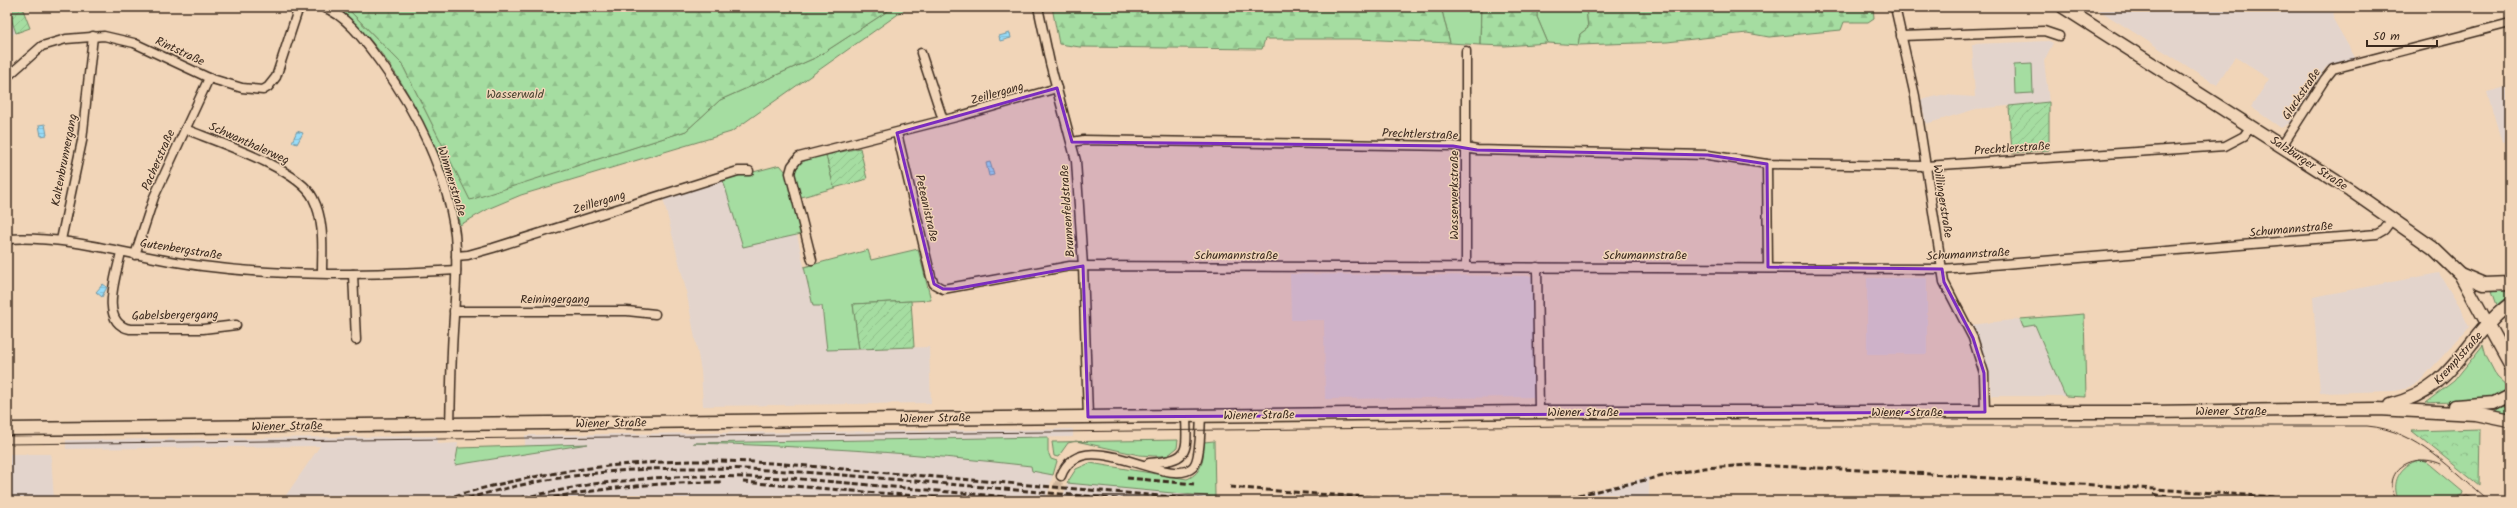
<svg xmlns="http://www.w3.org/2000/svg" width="2517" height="508" viewBox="0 0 2517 508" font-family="Kalam,sans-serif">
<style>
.built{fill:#e3d4cc}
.grass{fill:#a5dda1;stroke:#708460}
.forest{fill:url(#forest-firs);stroke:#708460}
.park{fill:url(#park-crowns);stroke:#708460}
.garden{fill:url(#garden-furrows);stroke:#708460}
.water{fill:url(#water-rules);stroke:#7295a1}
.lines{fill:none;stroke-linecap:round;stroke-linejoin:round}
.minor-tunnel{stroke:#cdb399;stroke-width:8;stroke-dasharray:8 4;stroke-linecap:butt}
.minor-casing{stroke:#3b2a1e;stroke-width:11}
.primary-casing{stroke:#3b2a1e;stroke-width:15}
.minor{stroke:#f1d5b8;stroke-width:8}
.primary{stroke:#f1d5b8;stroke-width:12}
.tram{stroke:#3b2a1e;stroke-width:1}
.rail{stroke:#3b2a1e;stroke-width:3;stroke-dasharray:6 3;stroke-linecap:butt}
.marked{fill:#7b2cbf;fill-opacity:0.2;stroke:#7b2cbf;stroke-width:3;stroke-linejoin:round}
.labels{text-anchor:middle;stroke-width:3;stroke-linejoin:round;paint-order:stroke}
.street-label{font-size:12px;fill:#3b2a1e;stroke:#f1d5b8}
.park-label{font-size:12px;fill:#4b4532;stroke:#f1d5b8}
</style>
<defs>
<pattern id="forest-firs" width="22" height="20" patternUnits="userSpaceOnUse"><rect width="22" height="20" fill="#a5dda1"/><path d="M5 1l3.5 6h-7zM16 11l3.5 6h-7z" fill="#8fbe8a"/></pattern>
<pattern id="park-crowns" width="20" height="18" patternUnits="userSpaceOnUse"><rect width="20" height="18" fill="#a5dda1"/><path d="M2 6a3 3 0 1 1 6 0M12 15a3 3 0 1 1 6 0" fill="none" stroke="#8fbe8a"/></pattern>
<pattern id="garden-furrows" width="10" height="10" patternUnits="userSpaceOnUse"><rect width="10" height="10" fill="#a5dda1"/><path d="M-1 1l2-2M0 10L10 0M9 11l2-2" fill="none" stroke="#8fbe8a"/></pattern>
<pattern id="water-rules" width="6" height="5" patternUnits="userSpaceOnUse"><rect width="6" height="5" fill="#97dcf9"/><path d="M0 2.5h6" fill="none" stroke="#83bdd5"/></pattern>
</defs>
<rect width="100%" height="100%" fill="#f1d5b8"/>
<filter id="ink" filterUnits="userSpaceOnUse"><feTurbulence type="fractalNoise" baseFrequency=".025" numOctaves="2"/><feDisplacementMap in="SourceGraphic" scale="8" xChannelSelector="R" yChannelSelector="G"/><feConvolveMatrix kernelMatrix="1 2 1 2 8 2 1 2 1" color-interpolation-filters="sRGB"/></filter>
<g filter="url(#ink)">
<g class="built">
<polygon points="2094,7 2334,7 2333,19 2356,59 2326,67 2290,123 2281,128 2251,107 2269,79 2235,57 2217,85"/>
<polygon points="7,9 16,33 7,37"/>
<polygon points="2049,41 2053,43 2044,61 2049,102 1976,109 1926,124 1921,100 1941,95 1975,97 1972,44"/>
<polygon points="2510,86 2510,141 2502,143 2487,92"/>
<polygon points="723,180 743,246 797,235 813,306 822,305 827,350 929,347 931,403 703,406 701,371 686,290 663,198"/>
<polygon points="2439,273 2459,306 2469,327 2419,382 2409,388 2394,391 2320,393 2313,297"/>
<polygon points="1290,274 1531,276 1533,277 1536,397 1325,399 1324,320 1291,320"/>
<rect x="1867" y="278" width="60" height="76"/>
<polygon points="2020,319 2023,327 2035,325 2065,396 1992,396 1990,378 1970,325"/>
<polygon points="1073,429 1073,437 707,443 798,446 963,458 1031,466 1032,471 1053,475 1046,501 282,501 320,446 66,449 66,440 437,436 438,444 458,443 455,465 583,444 525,446 525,435"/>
<polygon points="7,454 51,454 54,501 7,501"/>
<polygon points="1649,477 1649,501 1532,501 1557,500"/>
<polygon points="1067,483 1215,497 1256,501 1062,501"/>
<polygon points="1399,495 1420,495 1487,501 1348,501"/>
</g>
<g class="grass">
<path d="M337 7H346L402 64 470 199 686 131 720 100 817 57 894 7H912L904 10 731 132 521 195 490 208 460 225C437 144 404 63 337 7Z"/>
<polygon points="1441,7 1481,7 1480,45 1450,43"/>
<polygon points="1537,7 1586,7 1588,28 1580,34 1578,45 1548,43 1537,17"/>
<polygon points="2032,64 2033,93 2015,94 2014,65"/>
<path d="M826 155 834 188 798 198C792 166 792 162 826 155Z"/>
<polygon points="780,165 786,172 801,234 743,247 723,180"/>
<polygon points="918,249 931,300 853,304 859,349 827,350 822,306 813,306 804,267 868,250 871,260"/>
<polygon points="2510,288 2510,294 2497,305 2492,291"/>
<polygon points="2084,314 2086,397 2065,396 2035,325 2023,327 2020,319"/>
<path d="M2483 345 2486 356 2497 377 2508 387C2487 406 2452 401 2425 403L2454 381Z"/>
<polygon points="2510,404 2510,415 2496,411 2496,409"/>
<path d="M1048 437V452L1051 459 1057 461 1053 475 1032 471 1031 466C919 453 806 446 693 443Z"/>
<polygon points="1178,440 1177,448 1167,456 1154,456 1139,455 1076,441 1068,443 1058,457 1054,456 1052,442"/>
<path d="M1214 441 1215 497 1067 483 1076 469 1090 463 1187 479C1204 472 1203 458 1204 442Z"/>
<polygon points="588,444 455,465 458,448"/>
<path d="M2419 460 2426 461 2463 492 2462 495 2447 501H2399C2390 483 2400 465 2419 460Z"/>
</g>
<g class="forest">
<polygon points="346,7 894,7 817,57 720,100 686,131 470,200 402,64"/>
<polygon points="1052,7 1441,7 1450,43 1358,39 1265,39 1262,49 1080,47 1059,44"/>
<polygon points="1481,7 1537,7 1537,17 1548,43 1505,46 1480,45"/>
<polygon points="1586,7 1873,7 1874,18 1868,22 1844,22 1841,30 1769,37 1747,33 1667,42 1578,45 1580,34 1588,28"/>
</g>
<polygon class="park" points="2480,429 2479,485 2412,431"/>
<g class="garden">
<polygon points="7,7 22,7 30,28 16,33"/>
<polygon points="2049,102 2049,150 2012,153 2009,106"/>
<polygon points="860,148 867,179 834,188 826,155"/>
<polygon points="911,301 914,347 859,349 853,304"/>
</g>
<g class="water">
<polygon points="1010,33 1011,38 1000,41 999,36"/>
<polygon points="45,124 47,135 41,136 39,125"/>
<polygon points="297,131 303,133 297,144 292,142"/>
<polygon points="990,162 994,175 989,176 986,163"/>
<polygon points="103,284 107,287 102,297 96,292"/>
</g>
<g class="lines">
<polyline class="minor-tunnel" points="1053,501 1061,476"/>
<defs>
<g id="minor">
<path d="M323 7C348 16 366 43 381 63 417 112 447 173 455 234 458 266 455 299 453 331 451 362 451 393 450 425"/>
<polyline points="1038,7 1050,63 1076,161 1083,266 1088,417"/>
<polyline points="1895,7 1915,96 1944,282 1973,338 1984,373 1985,412"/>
<polyline points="1901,36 2044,31 2059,36"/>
<polyline points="921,53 943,120"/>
<polyline points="7,77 42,46 66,39 104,36 134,43 209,78 242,88 263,90 268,87 276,77 299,7"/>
<path d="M185 129C217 142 298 168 313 198 325 222 322 248 322 273"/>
<polyline points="897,133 931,277 934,284 943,289 1070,266 1942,269 2377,234 2384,230 2393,218"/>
<polyline points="1072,142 1084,140 1453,146 1477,150 1708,155 1767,164 1926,166 2225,146 2244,136 2251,126"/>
<polyline points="2282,146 2325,79 2333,69 2510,23"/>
<polyline points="1767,164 1768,267"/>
<path d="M7 239C73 235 137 258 202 266 286 277 372 275 456 270"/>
<polyline points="61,240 82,141 93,36"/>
<path d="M121 252C117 274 98 323 130 329H203L236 325"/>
<polyline points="135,255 154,197 209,78"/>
<polyline points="456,256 468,255 493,248 738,171 749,171"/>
<polyline points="812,260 790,173 792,166 799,157 960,116 1057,88"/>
<polyline points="1466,267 1466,51"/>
<polyline points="1537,267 1539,412"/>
<polyline points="353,274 356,340"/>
<polyline points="454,311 627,311 655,314"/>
<path d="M1149 463C1190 460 1187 453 1186 416"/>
<path d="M1061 476C1082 421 1168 491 1193 467 1201 459 1200 427 1201 416"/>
</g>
<g id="primary">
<polyline points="2063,7 2350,190 2433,248 2460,274 2510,365"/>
<polyline points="2460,274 2484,284 2510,283"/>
<path d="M2390 405C2457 388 2461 341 2510 304"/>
<polyline points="2455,406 2494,403 2510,395"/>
<polyline points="7,429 1539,412 2150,412 2377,409 2476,414 2510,421"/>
</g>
</defs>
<use href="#minor" class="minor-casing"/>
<use href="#primary" class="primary-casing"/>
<use href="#minor" class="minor"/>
<use href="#primary" class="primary"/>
<g class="tram">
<path d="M7 444 1571 426H2367C2418 430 2452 471 2489 501"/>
<path d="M2397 501C2379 471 2413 451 2441 464"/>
<polyline points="2450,501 2467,496 2482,501"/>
</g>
<g class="rail">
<polyline points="1127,478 1194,484"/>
<polyline points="743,482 978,501"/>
<polyline points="1230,487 1316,494 1446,501"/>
<polyline points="2154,494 2183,501"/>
<path d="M437 501C548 467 656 456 772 463L1218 501"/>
<path d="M459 501C607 456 739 466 890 479 974 486 1058 494 1142 501"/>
<polyline points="505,501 593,484 653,478 701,476 790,478 1053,501"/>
<path d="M536 501C597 488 661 482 723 482"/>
<polyline points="1552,501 1677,473 1704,468 1751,465 1884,471 2275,497"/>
</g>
</g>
</g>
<path class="marked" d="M1057 88 1072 142 1453 146 1477 150 1708 155 1767 164 1768 267 1942 269 1944 282 1973 338 1984 373 1985 412 1088 417 1083 266 954 289H943L934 284 897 133Z"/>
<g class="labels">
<g class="street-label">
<text transform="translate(180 51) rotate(25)" y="4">Rintstraße</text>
<text transform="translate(997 93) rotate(-16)" y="4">Zeillergang</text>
<text transform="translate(2301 94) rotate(-56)" y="4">Gluckstraße</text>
<text transform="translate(1420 134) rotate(2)" y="4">Prechtlerstraße</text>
<text transform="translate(249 143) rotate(24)" y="4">Schwanthalerweg</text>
<text transform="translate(2012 148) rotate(-4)" y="4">Prechtlerstraße</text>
<text transform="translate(64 160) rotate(-79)" y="4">Kaltenbrunnergang</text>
<text transform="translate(158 160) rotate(-66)" y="4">Pacherstraße</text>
<text transform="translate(2309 163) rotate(33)" y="4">Salzburger Straße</text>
<text transform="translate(452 181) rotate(73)" y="4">Wimmerstraße</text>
<text transform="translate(1454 195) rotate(-90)" y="4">Wasserwerkstraße</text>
<text transform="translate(1943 201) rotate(81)" y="4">Willingerstraße</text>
<text transform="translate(599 202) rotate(-17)" y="4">Zeillergang</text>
<text transform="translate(927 208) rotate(77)" y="4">Peteanistraße</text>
<text transform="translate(1067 211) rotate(-94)" y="4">Brunnenfeldstraße</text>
<text transform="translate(2291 229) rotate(-5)" y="4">Schumannstraße</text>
<text transform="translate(181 249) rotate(9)" y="4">Gutenbergstraße</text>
<text transform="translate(1968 254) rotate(-3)" y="4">Schumannstraße</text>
<text x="1236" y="259">Schumannstraße</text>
<text x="1645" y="259">Schumannstraße</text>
<text x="555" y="303">Reiningergang</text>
<text transform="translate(175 315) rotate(-1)" y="4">Gabelsbergergang</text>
<text transform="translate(2458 358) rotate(-48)" y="4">Kremplstraße</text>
<text x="2231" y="415">Wiener Straße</text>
<text x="1583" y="416">Wiener Straße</text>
<text x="1907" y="416">Wiener Straße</text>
<text transform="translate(1259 415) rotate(-1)" y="4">Wiener Straße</text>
<text transform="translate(935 418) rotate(-1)" y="4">Wiener Straße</text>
<text transform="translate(611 423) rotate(-1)" y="4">Wiener Straße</text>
<text transform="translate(287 426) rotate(-1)" y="4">Wiener Straße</text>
</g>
<g class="park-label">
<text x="515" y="98">Wasserwald</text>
</g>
</g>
<rect width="2517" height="508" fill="none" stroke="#f1d5b8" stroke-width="24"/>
<rect x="12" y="12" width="2493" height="484" fill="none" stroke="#3b2a1e" stroke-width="1.5" filter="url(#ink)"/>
<path d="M2367 40v6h70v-6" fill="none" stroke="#3b2a1e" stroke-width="2"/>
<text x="2373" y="40" font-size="12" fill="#3b2a1e" stroke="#f1d5b8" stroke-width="3" paint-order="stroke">50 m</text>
</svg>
